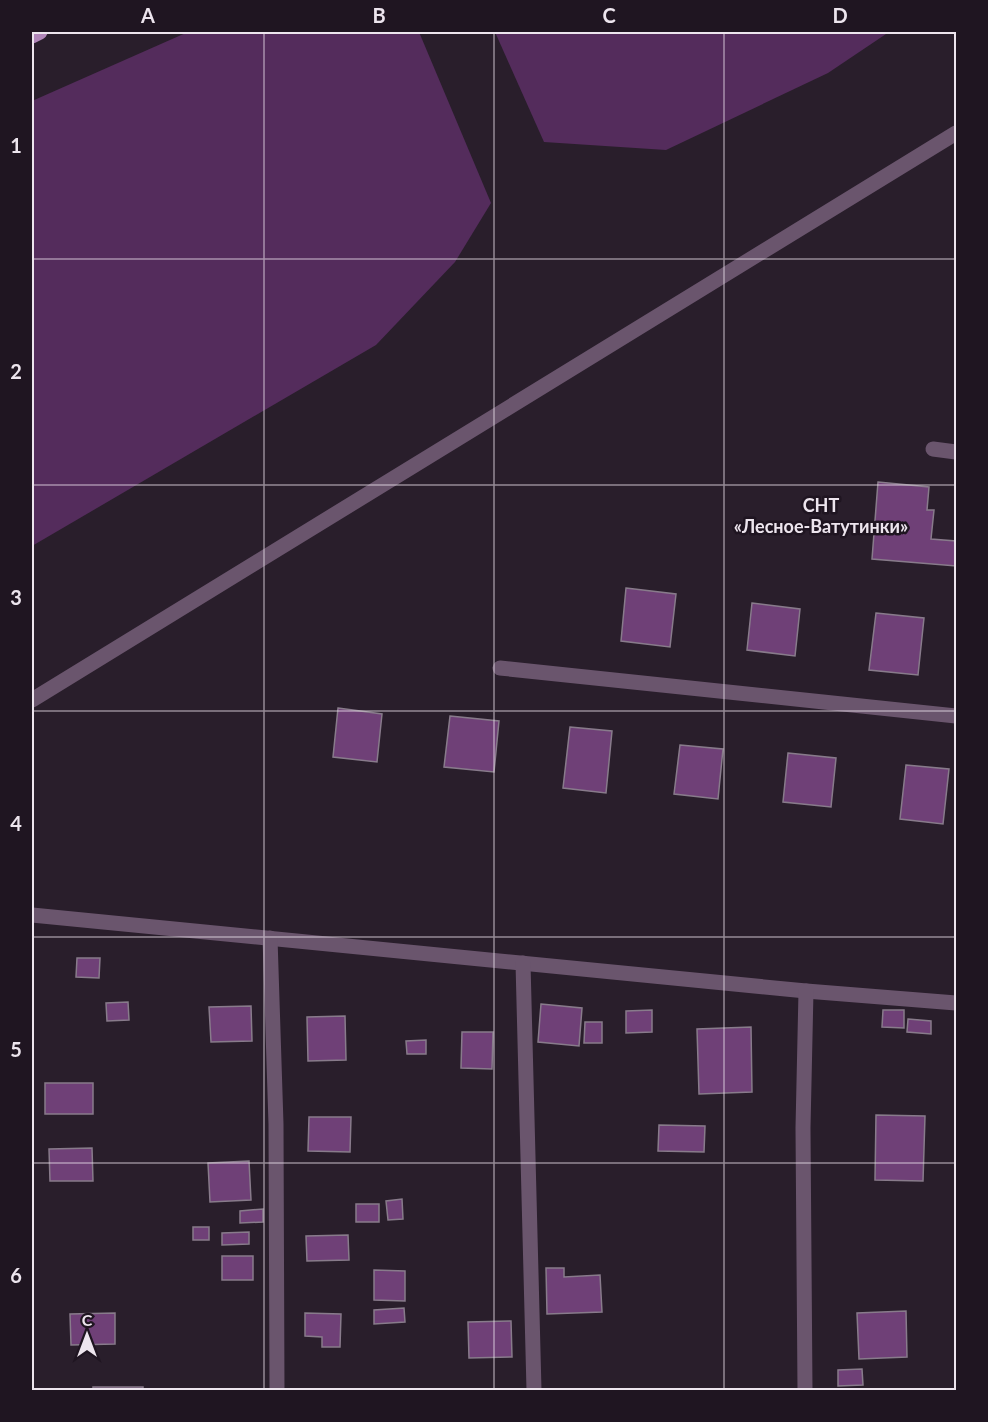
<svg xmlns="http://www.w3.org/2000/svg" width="988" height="1422" viewBox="0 0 988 1422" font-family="Lato,sans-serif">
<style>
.green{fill:#542c5c}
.building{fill:#6f4077;stroke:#887b8b;stroke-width:1.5}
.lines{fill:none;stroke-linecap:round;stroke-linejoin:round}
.minor{stroke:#6a556d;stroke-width:15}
.major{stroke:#b186b9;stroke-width:15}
.grid{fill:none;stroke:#ede5ee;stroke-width:1.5;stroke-opacity:0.55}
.labels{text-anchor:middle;stroke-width:5;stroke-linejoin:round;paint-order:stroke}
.neighbourhood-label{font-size:18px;font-weight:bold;fill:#ede5ee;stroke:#1f1521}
.neatline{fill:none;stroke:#ede5ee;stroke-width:2}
.grid-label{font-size:20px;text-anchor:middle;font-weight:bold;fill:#ede5ee}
</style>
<rect width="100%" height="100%" fill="#291e2b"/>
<g class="green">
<polygon points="188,32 419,32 491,203 455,262 376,345 32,546 32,101"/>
<polygon points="495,32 889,32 828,73 666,150 544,142"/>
</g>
<g class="building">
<polygon points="878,482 929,487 927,510 934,510 931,539 956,541 956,566 872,559"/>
<polygon points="626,588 676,594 670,647 621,641"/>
<polygon points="752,603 800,609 795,656 747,650"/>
<polygon points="876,613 924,618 918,675 869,670"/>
<polygon points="338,708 382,714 377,762 333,757"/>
<polygon points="450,716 499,721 494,772 444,767"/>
<polygon points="570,727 612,731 606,793 563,788"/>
<polygon points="680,745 723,749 718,799 674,794"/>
<polygon points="788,753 836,758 831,807 783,802"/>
<polygon points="906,765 949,769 943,824 900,819"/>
<polygon points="77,958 100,958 99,978 76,977"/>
<polygon points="128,1002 129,1020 107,1021 106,1003"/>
<polygon points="541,1004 582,1008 579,1046 538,1042"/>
<polygon points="251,1006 252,1041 211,1042 209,1007"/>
<polygon points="652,1010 652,1032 626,1033 626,1011"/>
<polygon points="883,1010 904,1010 904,1028 882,1027"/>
<polygon points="345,1016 346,1060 308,1061 307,1017"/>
<polygon points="908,1019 931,1021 931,1034 907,1032"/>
<polygon points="585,1022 602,1022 602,1043 584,1043"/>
<polygon points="751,1027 752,1092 699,1094 697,1029"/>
<polygon points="462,1032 493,1032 492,1069 461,1068"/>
<polygon points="426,1040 426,1054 407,1054 406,1041"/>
<rect x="45" y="1083" width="48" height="31"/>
<polygon points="876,1115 925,1116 923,1181 875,1180"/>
<polygon points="309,1117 351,1117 350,1152 308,1151"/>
<polygon points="659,1125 705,1126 704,1152 658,1151"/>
<polygon points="92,1148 93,1181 50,1181 49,1149"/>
<polygon points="249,1161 251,1200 210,1202 208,1163"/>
<polygon points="402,1199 403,1219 388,1220 386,1201"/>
<rect x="356" y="1204" width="23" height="18"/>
<polygon points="263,1209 263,1222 240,1223 240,1211"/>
<rect x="193" y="1227" width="16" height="13"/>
<polygon points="249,1232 249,1244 222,1245 222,1233"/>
<polygon points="348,1235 349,1260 307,1261 306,1236"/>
<rect x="222" y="1256" width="31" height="24"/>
<polygon points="546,1268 564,1268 564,1277 600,1275 602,1312 547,1314"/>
<polygon points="374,1270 405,1271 405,1301 374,1300"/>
<polygon points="404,1308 405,1322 374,1324 374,1310"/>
<polygon points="906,1311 907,1357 859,1359 857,1313"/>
<polygon points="115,1313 115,1344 71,1345 70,1314"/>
<polygon points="305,1313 341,1314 340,1347 322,1347 322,1337 305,1336"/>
<polygon points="511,1321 512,1357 469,1358 468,1322"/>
<polygon points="862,1369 863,1385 838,1386 838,1370"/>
<rect x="93" y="1387" width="50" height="3"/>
</g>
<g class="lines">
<g class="minor">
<polyline points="933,449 956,452"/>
<polyline points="500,668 956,716"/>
<polyline points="32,700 956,133"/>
<polyline points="32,915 806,991 956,1003"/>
<polyline points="270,938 276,1124 277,1390"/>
<polyline points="523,963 534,1390"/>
<polyline points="805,1390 803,1128 806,991"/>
</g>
<polyline class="major" points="32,36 40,32"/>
</g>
<path class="grid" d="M264 32V1390M494 32V1390M724 32V1390M32 259H956M32 485H956M32 711H956M32 937H956M32 1163H956"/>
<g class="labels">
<g class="neighbourhood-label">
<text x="821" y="512">СНТ<tspan x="821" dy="21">«Лесное-Ватутинки»</tspan></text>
</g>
</g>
<rect width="988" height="1422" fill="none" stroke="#1f1521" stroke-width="66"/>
<g transform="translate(87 1335)" stroke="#1f1521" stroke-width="4.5" paint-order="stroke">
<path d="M0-4.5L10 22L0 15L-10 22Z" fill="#ede5ee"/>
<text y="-9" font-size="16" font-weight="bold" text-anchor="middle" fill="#ede5ee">С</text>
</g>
<rect x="33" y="33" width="922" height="1356" class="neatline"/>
<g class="grid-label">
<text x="148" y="23">A</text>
<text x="379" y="23">B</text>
<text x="609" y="23">C</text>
<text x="840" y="23">D</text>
<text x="16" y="153">1</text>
<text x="16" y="379">2</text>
<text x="16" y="605">3</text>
<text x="16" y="831">4</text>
<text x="16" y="1057">5</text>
<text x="16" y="1283">6</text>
</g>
</svg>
